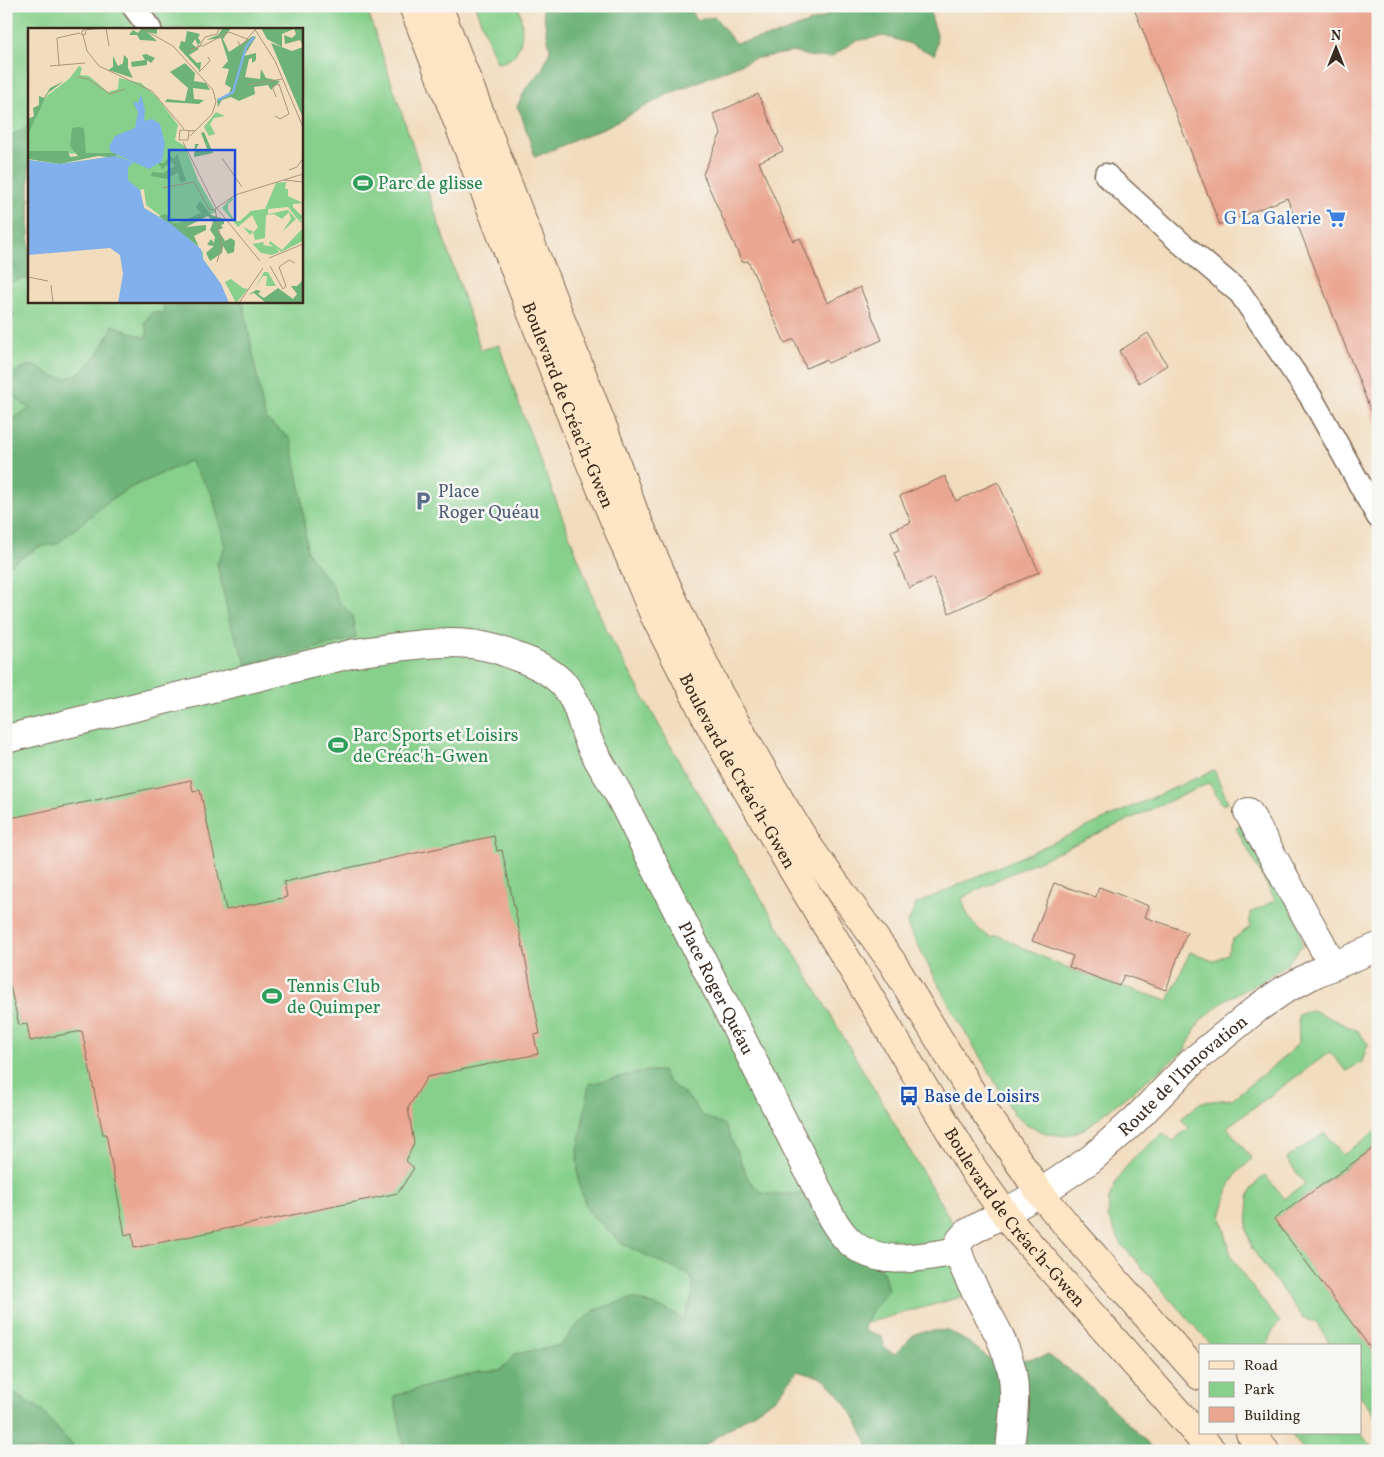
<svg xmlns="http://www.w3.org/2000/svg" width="1384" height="1457" viewBox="0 0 1384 1457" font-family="Vollkorn,serif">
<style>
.green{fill:#87d08c;stroke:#617d55;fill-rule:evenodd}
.forest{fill:#6db278;stroke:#546e4b}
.building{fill:#eaa691}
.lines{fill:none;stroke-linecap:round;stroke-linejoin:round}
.lane-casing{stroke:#7b6856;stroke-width:25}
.street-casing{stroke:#7b6856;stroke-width:30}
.secondary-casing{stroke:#7b6856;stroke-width:30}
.lane{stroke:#fff;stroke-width:22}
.street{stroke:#fff;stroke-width:28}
.secondary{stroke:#fee5c5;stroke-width:28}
.labels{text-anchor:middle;stroke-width:5;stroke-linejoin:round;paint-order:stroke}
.leisure-label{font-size:18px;fill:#27864d;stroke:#f6f6f2;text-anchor:start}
.shop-label{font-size:18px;fill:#366cbe;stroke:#f6f6f2;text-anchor:end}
.street-label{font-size:18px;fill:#3b2a1e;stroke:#f6f6f2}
.service-label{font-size:18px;fill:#4e5e75;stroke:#f6f6f2;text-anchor:start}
.transit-label{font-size:18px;fill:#164399;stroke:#f6f6f2;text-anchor:start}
.inset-river{fill:none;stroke:#81b0ec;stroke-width:2.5}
.inset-road{fill:none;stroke:#a9957e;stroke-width:1}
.view{fill:#1d4ed8;fill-opacity:0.15;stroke:#1d4ed8;stroke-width:2.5}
.inset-edge{fill:none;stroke:#3b2a1e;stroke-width:2.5}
</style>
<rect width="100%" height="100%" fill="#f6f6f2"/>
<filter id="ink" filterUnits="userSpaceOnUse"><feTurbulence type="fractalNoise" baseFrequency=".02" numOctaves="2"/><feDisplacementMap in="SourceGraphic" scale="10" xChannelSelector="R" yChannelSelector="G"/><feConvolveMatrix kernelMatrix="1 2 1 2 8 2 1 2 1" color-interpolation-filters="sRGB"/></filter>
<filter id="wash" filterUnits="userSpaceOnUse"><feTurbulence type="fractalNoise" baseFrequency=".0096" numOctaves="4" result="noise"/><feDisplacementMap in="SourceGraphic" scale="20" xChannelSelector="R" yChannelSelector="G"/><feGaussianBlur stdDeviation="1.12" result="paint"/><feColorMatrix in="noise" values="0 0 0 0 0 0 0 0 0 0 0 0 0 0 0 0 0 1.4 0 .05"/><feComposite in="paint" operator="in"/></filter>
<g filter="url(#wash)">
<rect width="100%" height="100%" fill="#f2dcbe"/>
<g class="green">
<path d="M6 6H366L481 350 499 345 520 407 605 628 684 770 809 978 991 1289 793 1343 510 1451H6ZM29 29H301V301H29Z"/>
<path d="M475 6H518C525 26 525 61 497 63Z"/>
<path d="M1214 770 1228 802 1223 805 1209 783 1001 878 962 898C968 919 971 925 990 937L997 935 1066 968 1168 1001 1190 952 1213 961 1227 954 1232 940 1250 927V913L1275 900 1236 828 1242 825 1299 924 1302 945 1287 964 1262 981 1226 999 1200 1021 1184 1051 1086 1128 1066 1136 1049 1134 1028 1126 1015 1115 953 1012 907 925 916 904Z"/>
<path d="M1312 1010 1358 1031 1368 1044 1362 1062 1346 1071 1330 1052 1227 1127 1252 1159 1238 1172 1230 1184 1221 1217 1231 1255 1245 1278 1280 1322C1273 1328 1269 1336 1268 1346H1212L1122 1245 1108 1218 1109 1199 1117 1180 1132 1159 1163 1133 1173 1141 1189 1128 1181 1119 1201 1102 1232 1099 1287 1055 1299 1042 1298 1015Z"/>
<polygon points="1378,1129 1378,1144 1275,1219 1378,1358 1378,1419 1360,1396 1360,1346 1328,1346 1328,1340 1316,1323 1302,1317 1252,1249 1247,1230 1249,1196 1255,1184 1265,1175 1284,1199 1305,1184 1286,1158 1325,1133 1343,1155"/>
<polygon points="1360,1432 1374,1451 1305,1451 1290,1433 1360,1433"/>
</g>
<g class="forest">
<polygon points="542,6 690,6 695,20 715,17 735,43 773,36 827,16 825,6 928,6 937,35 935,55 908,43 884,36 855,41 831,57 813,57 792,52 753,59 671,93 608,126 535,157 521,114 517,107 526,88 542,70 550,50"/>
<polygon points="29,126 29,280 23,278 9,282 11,288 7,302 14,315 6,335 6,139 21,130"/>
<path d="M162 301H243L264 414C269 426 283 430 291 440L302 498 307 551 319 570 332 584 337 599 352 616 356 638 247 665 230 623 217 564 225 546 212 494 190 461 130 488 105 504 57 544 39 547 6 567V424L30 408 24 405 6 388V380C13 374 23 364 33 366 42 367 48 377 61 378 84 381 106 344 113 325L145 338 148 332 144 323 152 312 165 313Z"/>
<path d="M646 1071H662L668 1081 688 1097 703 1116 725 1125 749 1180 763 1194H803L816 1201 851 1253 883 1271 888 1290 871 1312 863 1330 882 1336 884 1348 895 1354 912 1336 920 1332 947 1330 968 1342 998 1365 1048 1355 1083 1380 1146 1441 1152 1451H870C862 1428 843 1393 823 1379 816 1375 805 1374 797 1371L777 1397 696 1451H405L394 1396 478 1371 499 1370 507 1364 515 1354 561 1345 575 1327 595 1310 633 1298 672 1312 683 1320C688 1306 698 1291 690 1276L622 1244 588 1211 579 1186 577 1157 589 1084Z"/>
<polygon points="6,1389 39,1408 73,1446 74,1451 6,1451"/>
</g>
<g id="blocks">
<g class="building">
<polygon points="1133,6 1378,6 1378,424 1376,424 1287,198 1220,225"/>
<polygon points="758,94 783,151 759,162 793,241 800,238 827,303 860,287 882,340 828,363 825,360 806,368 794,339 785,343 748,261 742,262 703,174 721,133 713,114"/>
<polygon points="1148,333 1167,365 1139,383 1119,351"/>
<polygon points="945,476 956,501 998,482 1039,572 949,613 933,578 909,588 894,553 899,551 891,531 911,522 900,496"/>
<polygon points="191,780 193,792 200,790 226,910 287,897 284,882 494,836 497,851 502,850 524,952 540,1034 534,1035 538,1054 427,1077 408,1108 414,1143 406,1161 414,1168 398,1193 134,1248 132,1233 125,1235 106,1134 103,1134 82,1031 30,1041 27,1024 19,1025 6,969 6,819"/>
<polygon points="1054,883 1096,897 1099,887 1149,906 1145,917 1187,932 1166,990 1124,975 1119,986 1069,967 1073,956 1032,941"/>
<polygon points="1378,1145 1378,1358 1274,1219"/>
</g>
</g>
</g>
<g filter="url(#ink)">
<use href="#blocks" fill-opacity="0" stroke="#7b6856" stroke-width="1"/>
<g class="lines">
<defs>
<g id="lane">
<polyline points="133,6 150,29"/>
<polyline points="1106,175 1181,243 1240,293 1311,397 1378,517"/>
</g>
<g id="street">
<path id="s1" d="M6 739 355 653C399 647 448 637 492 648 500 650 509 654 517 657 535 663 552 671 565 686 580 704 581 726 591 746 599 763 610 778 619 795L813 1180C823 1200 832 1224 848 1240 878 1269 922 1257 958 1251"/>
<polyline points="1248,812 1321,943 1332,966"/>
<path id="s2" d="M1010 1451C1012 1424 1017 1398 1012 1371 1009 1359 1004 1346 999 1335 991 1317 956 1262 958 1245 959 1240 963 1237 967 1233L1040 1193 1091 1159 1134 1121 1193 1061 1259 1007 1284 990 1316 973 1378 947"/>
</g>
<g id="secondary">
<path id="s3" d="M413 6 582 443 655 617 712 729 790 865 947 1126 973 1169 1016 1229 1212 1451"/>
<polyline points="438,6 604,430 635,515 678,611 719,694 782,804 811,850 892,962 968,1087 1040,1193 1069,1228 1200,1376"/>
<polyline points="1250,1433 1265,1451"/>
</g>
</defs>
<use href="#lane" class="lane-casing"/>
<use href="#street" class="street-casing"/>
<use href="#secondary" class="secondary-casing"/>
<use href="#lane" class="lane"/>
<use href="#street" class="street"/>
<use href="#secondary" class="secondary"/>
</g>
</g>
<defs>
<symbol id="stadium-bare" viewBox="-9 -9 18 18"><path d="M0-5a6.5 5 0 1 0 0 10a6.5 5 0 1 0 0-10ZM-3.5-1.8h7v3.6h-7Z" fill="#2e9e5b" stroke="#f6f6f2" stroke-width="2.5" paint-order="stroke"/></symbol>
<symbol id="supermarket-bare" viewBox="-9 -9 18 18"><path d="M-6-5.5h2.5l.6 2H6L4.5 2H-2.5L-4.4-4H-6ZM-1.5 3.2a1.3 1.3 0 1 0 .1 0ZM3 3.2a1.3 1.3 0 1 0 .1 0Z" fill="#3f7fe0" stroke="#f6f6f2" stroke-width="2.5" paint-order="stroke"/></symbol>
<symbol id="parking-bare" viewBox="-9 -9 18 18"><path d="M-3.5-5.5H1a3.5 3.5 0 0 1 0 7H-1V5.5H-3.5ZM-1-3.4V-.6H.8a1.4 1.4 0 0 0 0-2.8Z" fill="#5c6f8a" stroke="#f6f6f2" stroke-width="2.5" paint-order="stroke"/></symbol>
<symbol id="bus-bare" viewBox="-9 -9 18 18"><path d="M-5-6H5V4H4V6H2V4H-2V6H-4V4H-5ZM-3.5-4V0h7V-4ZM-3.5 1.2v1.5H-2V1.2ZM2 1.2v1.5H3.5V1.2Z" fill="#1a4fb4" stroke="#f6f6f2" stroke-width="2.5" paint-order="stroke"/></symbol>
</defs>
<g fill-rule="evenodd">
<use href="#stadium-bare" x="349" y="169" width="28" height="28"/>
<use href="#supermarket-bare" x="1322" y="204" width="28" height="28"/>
<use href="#parking-bare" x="409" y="487" width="28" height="28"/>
<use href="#stadium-bare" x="324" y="731" width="28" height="28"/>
<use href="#stadium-bare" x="258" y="982" width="28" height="28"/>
<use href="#bus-bare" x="895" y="1082" width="28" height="28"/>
</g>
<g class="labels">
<g class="leisure-label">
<text x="378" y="189">Parc de glisse</text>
<text x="353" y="741">Parc Sports et Loisirs<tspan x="353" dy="21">de Créac'h-Gwen</tspan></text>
<text x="287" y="992">Tennis Club<tspan x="287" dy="21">de Quimper</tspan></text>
</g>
<g class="shop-label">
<text x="1321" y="224">G La Galerie</text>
</g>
<g class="street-label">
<text dy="6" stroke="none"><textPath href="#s3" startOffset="428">Boulevard de Créac'h-Gwen</textPath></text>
<text dy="6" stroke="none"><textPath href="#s3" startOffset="832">Boulevard de Créac'h-Gwen</textPath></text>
<text dy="6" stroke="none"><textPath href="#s1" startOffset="919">Place Roger Quéau</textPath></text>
<text dy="6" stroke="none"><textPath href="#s2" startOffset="502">Route de l'Innovation</textPath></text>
<text dy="6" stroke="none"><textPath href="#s3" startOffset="1358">Boulevard de Créac'h-Gwen</textPath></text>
</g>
<g class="service-label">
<text x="438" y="497">Place<tspan x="438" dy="21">Roger Quéau</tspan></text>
</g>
<g class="transit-label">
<text x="924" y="1102">Base de Loisirs</text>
</g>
</g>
<g transform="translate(28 28)">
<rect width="275" height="275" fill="#f2dcbe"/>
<path d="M51 38 54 40 52 47 61 48 80 64 90 61 91 50 113 55 128 68 150 97 147 112 157 118 170 152 188 184 147 200 175 224V231L193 256 201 275 0 132 32 136 87 128 0 123V100L20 67 41 51ZM116 161 118 177 142 195 116 180 112 162ZM188 84 197 88 186 90 182 96 187 106 181 108 176 99ZM255 154 262 155H258L257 161H260V168L275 175 265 176V179L275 189 272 192 275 194H272L260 179 240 181V186L260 182 268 191 254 204 263 191 261 184 254 191 246 186 238 187 237 210 227 212 225 204 222 207 215 199 226 204 230 199 224 187 210 199 194 180 203 170 206 171 200 176V182L207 193H212L223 183 237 181 248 155ZM275 200V213L253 224 249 220 251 224 244 227 233 225 211 201 225 216 236 214 235 217 246 219 241 216 242 213 254 222ZM236 244H240L248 258H238L239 248H235L227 260ZM203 251 215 260 220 261 208 275 197 254Z" fill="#87d08c" fill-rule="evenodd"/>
<path d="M114 0H129V6L119 4 129 13 112 12 109 7H101L105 2 110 5ZM203 0 195 11 201 24 225 8 228 9 216 28 228 25V32L224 35V30L221 31 217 49 232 51 233 41 238 50 252 53 243 62 240 57 226 59 227 66 211 73 203 69 194 72 190 79 189 71 200 68 203 60 197 56 201 41 194 40 200 33 193 10 178 12 190 7 194 1ZM233 0H275V18L272 12 257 16 256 7 264 10 268 6 266 1 254 6V19L239 11ZM159 3 172 6 170 10 173 14 170 17 167 11 164 16 171 21 161 27 169 35 173 34 172 43 151 20 153 13 157 14ZM243 15 264 23 275 19V90ZM118 26 127 30 123 35 119 32V37L104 39 103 34 117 32 114 27ZM96 27 100 31V40L105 50 80 42 85 39V28L90 38 95 35ZM157 35 167 45 166 53 178 55 182 62 165 60 166 71 176 72 171 76 137 74 139 71 157 73 160 60 142 44ZM36 53 20 65 0 106V91L6 88 5 80 11 77V68L16 70 22 60ZM50 99 56 100 58 125H88V130L70 128 32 136 0 131V123H40L42 129 50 128 42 118 44 100ZM176 104 185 125 166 129 167 116H171L168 121 180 123 173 105ZM149 125 158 153 152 154 150 144 139 151 123 148 124 144 135 145 147 138 144 134 134 141 130 135H136L142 128 146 131ZM172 173 183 187 196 191V196L193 197 195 200 190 202 197 213 203 210 207 213 206 224 200 226 195 218 194 225 182 233 178 225 186 218 179 217 183 211 186 215 187 209 182 202 185 194 180 188 158 199 178 197V202L166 208 171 219 131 188 138 186 145 195H151L173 185 168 179ZM275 252V275H238L226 265 220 267 228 262 233 263 230 266 236 270 250 260 265 271 269 266 263 258H269Z" fill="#6db278"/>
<path d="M113 66 117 82 116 93 124 91 132 96 137 116 134 133 121 141 83 124 81 119 87 108 107 100 110 84 105 74 110 75ZM87 128 105 134 100 140V152L112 162 116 180 143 196 173 221 175 231 193 256 201 275H90L95 246 92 227 82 220 0 227V132L32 136Z" fill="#81b0ec"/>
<path class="inset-river" d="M190 72 205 64 218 19 226 9"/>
<path class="inset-road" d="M78 0 81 18M113 0 145 18 185 62 188 74 184 86 162 108M226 0 247 33 275 99M58 3 57 7 53 6 55 2 79 0M55 7 59 23 71 38 124 63M210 13 212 18 220 11M169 18H175L201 4 219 11 227 2M162 22 171 19 177 9 189 6 191 0M31 37 29 10 52 5M22 38 57 35M171 44 182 33 180 29M49 49 60 51 82 66 97 61M219 57 254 51M124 63 156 101M247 88 252 91 261 86 251 56 244 58 248 69M161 103 160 112H151L152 102 167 103M155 114 187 178 232 233M194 130 214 159M261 142 269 139 275 130M256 152 275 154M134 160 166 154 181 181 187 182M241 230 275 216M189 234 194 218 187 181 207 167 275 146M242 238 255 261 258 258 251 239 261 232 267 235M0 249 20 253M23 257 25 275M211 275 235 240"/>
<path class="view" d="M141 122H207V192H141Z"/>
<rect width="275" height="275" class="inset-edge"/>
</g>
<rect width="1384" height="1457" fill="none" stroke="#f6f6f2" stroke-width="25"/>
<rect x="1199" y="1344" width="162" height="90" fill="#f6f6f2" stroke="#aba49d"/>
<rect x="1209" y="1361" width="25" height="8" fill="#fee5c5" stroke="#aba49d"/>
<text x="1244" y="1370" font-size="15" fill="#3b2a1e">Road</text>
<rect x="1209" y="1382" width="25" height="15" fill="#87d08c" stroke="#aba49d"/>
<text x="1244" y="1394" font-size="15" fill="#3b2a1e">Park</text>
<rect x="1209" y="1407" width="25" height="15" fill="#eaa691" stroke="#aba49d"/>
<text x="1244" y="1420" font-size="15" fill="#3b2a1e">Building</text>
<g transform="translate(1336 48)" stroke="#f6f6f2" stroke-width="4" paint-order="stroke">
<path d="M0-4L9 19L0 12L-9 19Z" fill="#3b2a1e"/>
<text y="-8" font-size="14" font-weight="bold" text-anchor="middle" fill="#3b2a1e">N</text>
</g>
</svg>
